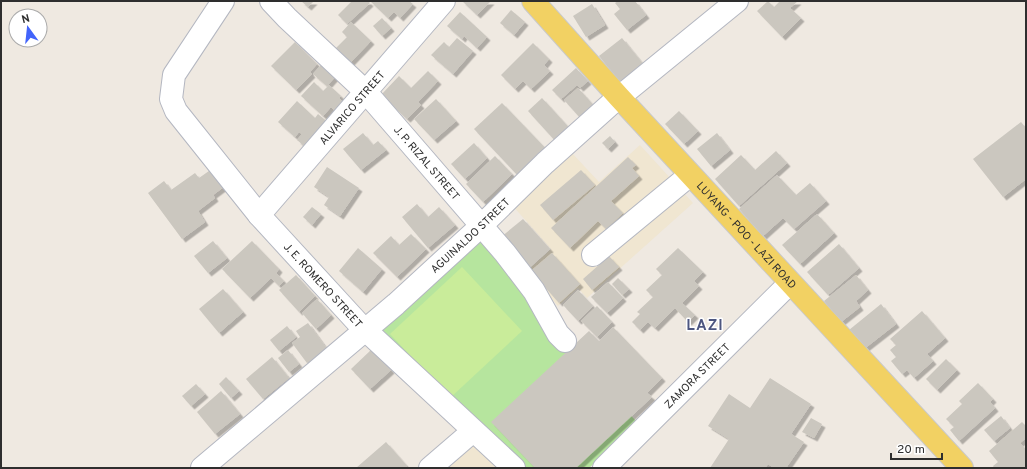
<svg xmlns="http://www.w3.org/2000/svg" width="1027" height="469" viewBox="0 0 1027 469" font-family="Overpass,sans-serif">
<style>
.education{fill:#f0e6d1}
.green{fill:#b6e59e}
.pitch{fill:#c9ec9a}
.building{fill:#cbc7bf;filter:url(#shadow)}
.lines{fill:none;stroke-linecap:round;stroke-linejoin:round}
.minor-casing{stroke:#b4b7c1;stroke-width:24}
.major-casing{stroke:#c9c9c9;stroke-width:24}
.minor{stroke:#fff;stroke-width:22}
.major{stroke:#f2d163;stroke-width:22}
.labels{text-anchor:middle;stroke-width:3;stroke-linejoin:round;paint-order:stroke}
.street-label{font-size:11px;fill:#2e2e2e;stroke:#fff}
.district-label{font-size:15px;font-weight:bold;letter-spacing:1px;fill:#4d5680;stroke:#fff}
</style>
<defs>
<filter id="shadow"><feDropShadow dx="3.5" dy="3.5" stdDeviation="0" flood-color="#0004"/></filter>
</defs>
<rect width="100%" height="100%" fill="#efe9e1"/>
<g class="education">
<polygon points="640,145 693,203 587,298 578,288 558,306 527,271 551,249 512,205 571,152 599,182"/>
<polygon points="470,441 499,468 439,468"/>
</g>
<polygon class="green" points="478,240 487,243 550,332 638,423 589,468 520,468 383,341 380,327"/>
<polygon class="pitch" points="462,267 522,331 450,398 390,334"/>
<g class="building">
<polygon points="301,1 314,1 308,7"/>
<polygon points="352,1 368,1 370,3 347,24 338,15"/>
<polygon points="370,1 409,1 413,4 400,18 394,12 388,18"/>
<polygon points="462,1 491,1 477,15"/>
<polygon points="618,1 635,1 646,15 627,30 614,14 620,9 615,3"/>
<polygon points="768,1 774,7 780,1 798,1 790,8 801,18 782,37 757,11"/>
<polygon points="592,4 605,25 586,37 573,16"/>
<polygon points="511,10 525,22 514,35 500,23"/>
<polygon points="460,12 487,37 477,48 464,36 462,39 447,26"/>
<polygon points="382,18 391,28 382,36 373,26"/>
<polygon points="351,22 371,41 350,63 335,49 347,37 342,32"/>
<polygon points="457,38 473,51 453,74 431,55 444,42 449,47"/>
<polygon points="622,38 643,64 621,83 599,56"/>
<polygon points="295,42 317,64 310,72 312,74 296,90 271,66"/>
<polygon points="533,43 549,59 544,65 550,71 531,89 523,81 515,89 501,75"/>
<polygon points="321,65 335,77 327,86 313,74"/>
<polygon points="576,68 588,81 580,88 577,85 561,99 552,90"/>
<polygon points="428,71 438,81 418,102 421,105 407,119 381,95 399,76 411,88"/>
<polygon points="314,82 323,91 329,85 341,96 339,98 345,104 337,113 331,107 323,116 301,96"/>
<polygon points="578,88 596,108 582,120 564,100"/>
<polygon points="542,98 572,131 558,144 528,111"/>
<polygon points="436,99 456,121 434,140 414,119"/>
<polygon points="297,101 315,118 318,114 330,124 309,150 297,140 302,134 299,132 295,137 278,122"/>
<polygon points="502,103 549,152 521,179 474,129"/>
<polygon points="679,111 698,131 684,144 665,124"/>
<polygon points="1021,122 1026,128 1026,179 1003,197 973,159"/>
<polygon points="363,133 373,145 378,141 386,150 361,170 343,149"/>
<polygon points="717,133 730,150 711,166 697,149"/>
<polygon points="610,136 615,142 608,149 602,143"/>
<polygon points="474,143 487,158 465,179 451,164"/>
<polygon points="776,151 787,163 739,206 715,179 741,155 755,170"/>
<polygon points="495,156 512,174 483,202 466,184"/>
<polygon points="628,157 636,165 632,168 639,176 611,201 623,213 606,229 598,221 570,248 551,228"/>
<polygon points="216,166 229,183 213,195 215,198 198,211 205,222 182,239 148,193 164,181 171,190 195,173 199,178"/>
<polygon points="327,167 359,188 340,216 324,205 329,197 314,187"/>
<polygon points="581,170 595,185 553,220 540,205"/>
<polygon points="777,175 796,195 810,183 826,201 794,229 783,218 763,236 739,209"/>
<polygon points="417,204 428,217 439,207 455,225 428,248 402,217"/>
<polygon points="312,207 321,214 312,225 303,217"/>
<polygon points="817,214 834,233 800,264 782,245"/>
<polygon points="523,219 550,249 528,269 501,237"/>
<polygon points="411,234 426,249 397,277 373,253 391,236 399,245"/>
<polygon points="213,241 227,258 208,273 194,256"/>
<polygon points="252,241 279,269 276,273 284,281 279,286 271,278 250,298 222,269"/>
<polygon points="839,244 859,268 828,295 807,272"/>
<polygon points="358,248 382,269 363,292 339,271"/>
<polygon points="678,248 703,272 694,281 699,286 682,303 695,315 688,322 675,308 655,328 648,322 640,330 632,322 640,314 637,312 653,297 646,290 662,275 656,269"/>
<polygon points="552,253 580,284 559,303 531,271"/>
<polygon points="609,256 619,267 592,290 583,279"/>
<polygon points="296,275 315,296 299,312 279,290"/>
<polygon points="856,275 868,290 856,301 860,307 841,322 824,301"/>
<polygon points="618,278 629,289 622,295 612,284"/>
<polygon points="608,282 623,298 607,313 591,297"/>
<polygon points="223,289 243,312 219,333 199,309"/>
<polygon points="578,290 593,306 578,321 563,305"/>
<polygon points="317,299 331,315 316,329 302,313"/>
<polygon points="881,304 896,324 864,349 849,330"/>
<polygon points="597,306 612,322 597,337 581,321"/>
<polygon points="922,311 945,338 927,354 933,361 914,378 907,370 902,374 891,361 896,357 890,350 896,345 890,339"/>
<polygon points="308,323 327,349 307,363 292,343 300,337 296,331"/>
<polygon points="287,326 296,337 279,351 270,340"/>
<polygon points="613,327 662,378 647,393 652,397 576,468 535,468 491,422 589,331 599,341"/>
<polygon points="372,349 391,370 370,389 351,369"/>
<polygon points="288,350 299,364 289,372 278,358"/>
<polygon points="272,357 289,378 263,399 246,379"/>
<polygon points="946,359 957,370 937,390 926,379"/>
<polygon points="226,377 239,391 231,398 219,384"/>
<polygon points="770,378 811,404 791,434 804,442 786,468 774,468 768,464 765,468 710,468 729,439 708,426 729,394 750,408"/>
<polygon points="978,383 993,399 990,402 995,408 959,441 950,430 954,427 946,419 962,404 959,401"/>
<polygon points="196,384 205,394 191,406 182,396"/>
<polygon points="221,391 240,414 215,434 197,412"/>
<polygon points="1001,416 1010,428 994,441 984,430"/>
<polygon points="811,418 822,424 814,438 802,432"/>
<polygon points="1022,422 1026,426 1026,438 1020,443 1026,450 1026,467 994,468 993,466 998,462 989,451"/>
<polygon points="386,442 407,466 405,468 356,468"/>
</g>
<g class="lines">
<defs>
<g id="minor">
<path id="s1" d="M223 1 174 75 171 99 176 111 259 215 359 324 514 468"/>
<path id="s2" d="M271 1 287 18 365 91 423 158 505 253 534 291 558 334 565 341"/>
<path id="s3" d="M259 215 444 1"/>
<polyline points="593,255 690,175"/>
<path id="s4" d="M202 468 396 304 481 226 545 163 612 103 737 1"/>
<polyline points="430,468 473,431"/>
<path id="s5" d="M604 468 790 283"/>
</g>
<g id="major">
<path id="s6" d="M533 1 619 97 962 468"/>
</g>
</defs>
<use href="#minor" class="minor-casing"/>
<use href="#major" class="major-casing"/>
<use href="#minor" class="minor"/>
<use href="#major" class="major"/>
</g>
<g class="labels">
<g class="street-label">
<text dy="4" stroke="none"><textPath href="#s3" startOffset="142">ALVARICO STREET</textPath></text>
<text dy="4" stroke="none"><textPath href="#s2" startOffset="225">J. P. RIZAL STREET</textPath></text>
<text dy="4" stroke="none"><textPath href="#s4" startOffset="355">AGUINALDO STREET</textPath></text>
<text dy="4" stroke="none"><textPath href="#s6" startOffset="317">LUYANG - POO - LAZI ROAD</textPath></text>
<text dy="4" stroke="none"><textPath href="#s1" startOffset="354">J. E. ROMERO STREET</textPath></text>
<text dy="4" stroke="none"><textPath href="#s5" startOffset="131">ZAMORA STREET</textPath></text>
</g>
<g class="district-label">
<text x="705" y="330">LAZI</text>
</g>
</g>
<rect width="1027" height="469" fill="none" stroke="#2e2e2e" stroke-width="4"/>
<g transform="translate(28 28) rotate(345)"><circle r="19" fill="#ffffff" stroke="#ababab"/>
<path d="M0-3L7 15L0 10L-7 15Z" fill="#4264fb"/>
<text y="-6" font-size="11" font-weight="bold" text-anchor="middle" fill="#2e2e2e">N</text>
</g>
<path d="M891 453v6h51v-6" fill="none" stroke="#2e2e2e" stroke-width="2"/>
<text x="897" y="453" font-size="12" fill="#2e2e2e" stroke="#ffffff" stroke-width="3" paint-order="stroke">20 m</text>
</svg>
